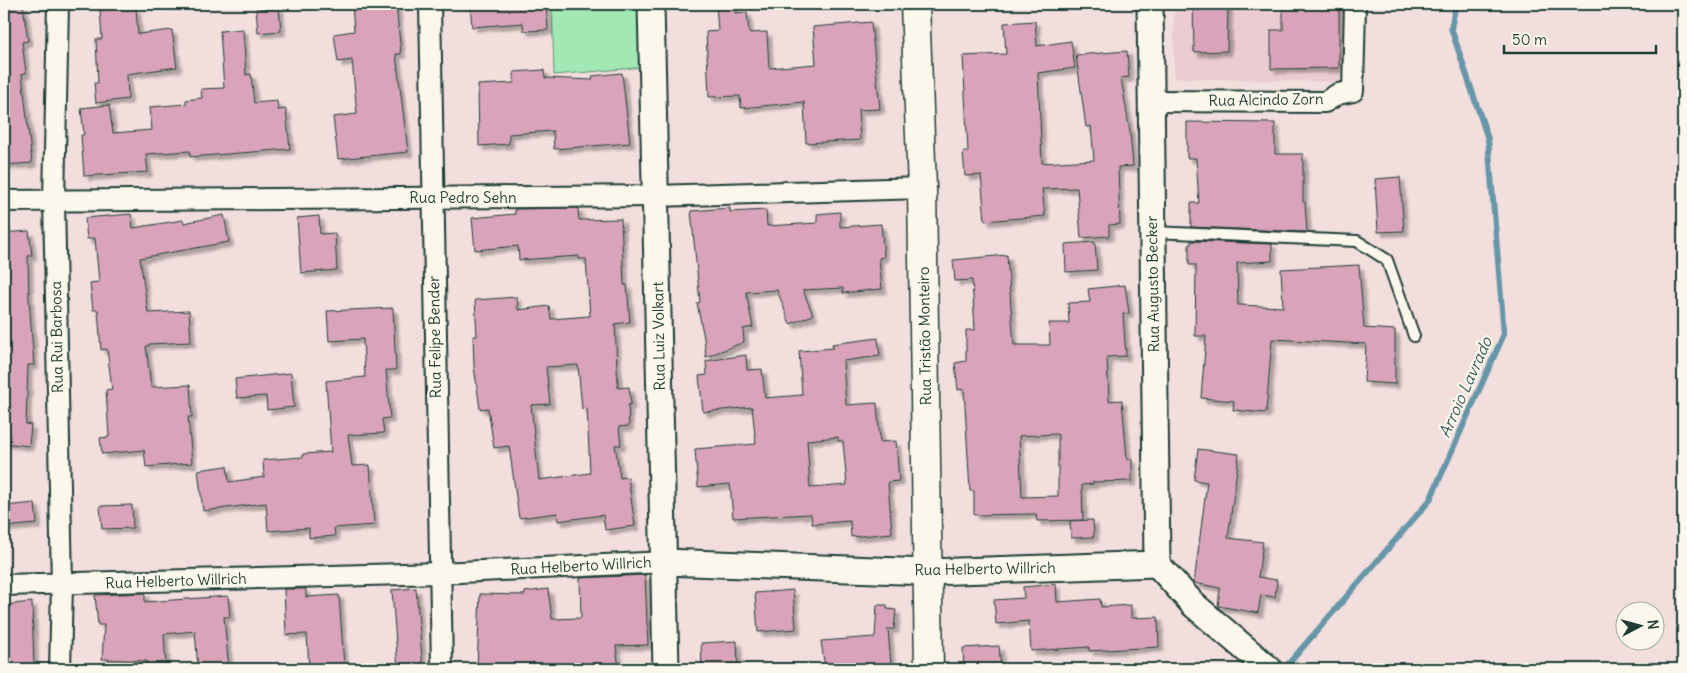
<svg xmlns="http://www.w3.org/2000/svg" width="1687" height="673" viewBox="0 0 1687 673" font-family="Delius,sans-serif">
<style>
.built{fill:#eaccd2}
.green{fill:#a1e8b5;stroke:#609274}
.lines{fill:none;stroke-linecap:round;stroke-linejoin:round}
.stream{stroke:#6696a8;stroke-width:6}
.building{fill:#d9a3b9;stroke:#1f3d34;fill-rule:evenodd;filter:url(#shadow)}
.service-casing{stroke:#1f3d34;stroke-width:14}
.minor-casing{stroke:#1f3d34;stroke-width:24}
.tertiary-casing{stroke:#1f3d34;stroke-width:29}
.secondary-casing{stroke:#1f3d34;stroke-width:31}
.service{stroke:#fbf7ec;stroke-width:10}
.minor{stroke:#fbf7ec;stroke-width:20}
.tertiary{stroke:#fbf7ec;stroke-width:25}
.secondary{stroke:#fbf7ec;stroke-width:28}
.labels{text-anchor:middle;stroke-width:4.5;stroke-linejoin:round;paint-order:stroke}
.street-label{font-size:15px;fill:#1f3d34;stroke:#fbf7ec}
.water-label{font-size:16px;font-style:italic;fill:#375b5b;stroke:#fbf7ec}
</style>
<defs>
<filter id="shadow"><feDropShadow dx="4.5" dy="4.5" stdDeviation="1" flood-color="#0004"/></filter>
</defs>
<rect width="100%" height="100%" fill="#f1dedd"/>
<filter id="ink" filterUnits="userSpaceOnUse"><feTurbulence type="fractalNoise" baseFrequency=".02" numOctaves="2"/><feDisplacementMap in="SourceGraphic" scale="10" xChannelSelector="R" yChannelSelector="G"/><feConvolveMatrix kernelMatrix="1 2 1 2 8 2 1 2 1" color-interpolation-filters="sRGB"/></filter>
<g filter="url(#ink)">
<polygon class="built" points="1174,4 1342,4 1340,82 1174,78"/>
<polygon class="green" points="552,4 643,4 645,67 554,75"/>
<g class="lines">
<polyline class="stream" points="1284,669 1430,500 1504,334 1488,139 1451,28 1456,4"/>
</g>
<g class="building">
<polygon points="4,4 23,4 28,41 22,42 26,73 22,74 32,163 4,165"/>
<polygon points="352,4 396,4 401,54 396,54 408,152 338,159 333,117 357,114 352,60 338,62 334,34 354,31"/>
<polygon points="470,4 510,4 510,6 546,4 548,30 524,31 523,23 472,27"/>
<polygon points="716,4 734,4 735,13 747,12 749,33 767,32 769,68 816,64 813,27 871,22 880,109 858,110 860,140 806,143 804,102 741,108 740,96 709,97 706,32 718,31"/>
<polygon points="1193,4 1228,4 1227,51 1194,52"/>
<polygon points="1283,4 1339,4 1339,68 1271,69 1271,30 1283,30"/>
<polygon points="279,7 281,31 258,33 256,9"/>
<polygon points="136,8 138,34 172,30 177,67 127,74 128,99 96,103 94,83 98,83 96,39 102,39 100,10"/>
<polygon points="1035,21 1037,46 1071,41 1075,68 1038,73 1042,163 1094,160 1091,126 1086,127 1076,55 1127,51 1129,77 1121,78 1130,132 1133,166 1118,167 1120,224 1109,225 1109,236 1081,238 1077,188 1042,189 1045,216 985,221 981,175 965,176 963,152 968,152 963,56 1006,54 1004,23"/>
<polygon points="243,29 246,75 251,74 254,103 277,101 278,110 286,109 290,149 190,157 190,151 146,154 148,172 84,176 81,135 84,135 81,108 109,105 113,133 152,130 150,107 186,104 186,100 202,98 201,89 224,88 220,31"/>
<polygon points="544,70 545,78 593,80 592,76 622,73 630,143 554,149 553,131 509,134 509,144 479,146 478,85 514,83 514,72"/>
<polygon points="1187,122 1275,123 1275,154 1303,154 1303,202 1305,202 1307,232 1191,227 1191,203 1199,203 1196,158 1187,158"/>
<polygon points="1400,177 1404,231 1378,232 1375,179"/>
<path d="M578 208 579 220 621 219 624 285H627L630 322 615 324 618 388 629 387 631 404 628 405 629 426 619 427 621 445H615L620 478 628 477 635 526 605 530 603 515 558 521 557 513 519 518 509 446 494 448 488 408 480 409 474 366 473 336H477L475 300 517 297 518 310 549 306 551 319 590 316 586 259H579V256L519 260 518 246 475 250 472 218 515 214V209ZM578 365 582 409 587 408 590 473 539 480 531 405 550 404 546 367Z"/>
<polygon points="730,208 730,212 766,210 767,226 817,223 817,214 840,212 840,227 881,224 884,257 879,258 882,289 843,293 843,288 803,290 813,315 790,324 777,290 746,292 753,327 743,329 744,342 706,357 704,338 697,303 700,302 691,211"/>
<polygon points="131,214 133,228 183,220 184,223 224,215 229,242 140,258 148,313 189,311 191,342 149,344 149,346 146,346 151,387 190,385 192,417 188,417 192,463 146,467 144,450 102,454 100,438 109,437 106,390 112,389 107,349 101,350 98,310 93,310 90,283 99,282 95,238 87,239 85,218"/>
<polygon points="319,216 320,234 335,233 337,270 301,273 297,218"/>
<polygon points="29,231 32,256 28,256 29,298 34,365 28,365 26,424 31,425 29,446 4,443 4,233"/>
<polygon points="1191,241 1272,244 1272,261 1237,263 1238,305 1283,307 1281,269 1359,265 1364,328 1395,330 1395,384 1364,382 1366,344 1272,339 1266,413 1233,410 1234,401 1201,398 1206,336 1195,336 1196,265 1189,265 1189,244 1191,244"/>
<polygon points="1095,242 1097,270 1066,272 1065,244"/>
<path d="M1007 255 1014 345H1050L1049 323H1069L1068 303 1090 302 1088 289 1125 285 1129 313 1123 314 1126 356 1107 357 1109 401 1122 400 1127 459H1132V481L1093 482V484L1082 485 1083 520 1037 521 1036 514 974 515V491H970L964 389 958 390 955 363 966 361V330H975L972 280 955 281 953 260ZM1056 434 1058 435V496L1022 497 1019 436Z"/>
<polygon points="393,308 396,370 386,370 390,418 382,419 384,433 348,435 352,466 370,465 374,525 334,528 335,536 309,538 309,528 268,531 266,503 203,511 198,470 227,466 229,482 264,477 263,460 303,457 303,454 331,452 326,381 365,377 363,339 329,341 327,311"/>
<path d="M878 338 880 356 843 361 846 405 877 403 880 442 896 441 899 481 888 482 892 533 851 537 850 521 812 524 811 514 733 518 730 484 698 487 695 449 756 444 752 407 703 412 699 376 707 375 706 361 746 355 747 370 762 369 765 398 802 395 799 351 833 348 832 344ZM838 437V441H843L847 485 810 488 807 440Z"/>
<polygon points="291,373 294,407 267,410 266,396 237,398 235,379"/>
<polygon points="1198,449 1239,454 1228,538 1263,542 1258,577 1277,580 1275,597 1261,595 1258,613 1218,606 1220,588 1194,583 1207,482 1194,480"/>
<polygon points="35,503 37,524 4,527 4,506"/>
<polygon points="132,505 133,528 102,529 100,506"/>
<polygon points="1093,520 1094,537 1071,538 1070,521"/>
<polygon points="645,575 648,645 616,646 619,669 559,669 559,667 477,669 480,594 525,595 525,592 548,589 552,619 581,618 580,578"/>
<polygon points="1056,584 1057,602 1100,599 1101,607 1131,605 1131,618 1158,617 1159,647 1089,651 1089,647 1031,651 1029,621 996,624 994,600 1024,598 1023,587"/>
<polygon points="416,588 423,669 398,669 392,590"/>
<polygon points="284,589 306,589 306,597 339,595 344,666 309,669 307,634 286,635"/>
<polygon points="793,590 796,629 758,632 755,593"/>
<polygon points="145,593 145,602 228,596 230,617 224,617 229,669 198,669 195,631 164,634 166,666 147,667 147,661 102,659 104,625 98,625 95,595"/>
<polygon points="32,602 34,669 4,669 4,647 6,646 4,605"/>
<polygon points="877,605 887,605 887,609 896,610 894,629 888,629 891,665 825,669 821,641 875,637"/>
<polygon points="737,641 738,666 702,668 701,643"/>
<polygon points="999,646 1001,669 964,669 963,648"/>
</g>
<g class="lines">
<defs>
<polyline id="service" points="1153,232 1357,241 1387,260 1414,336"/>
<g id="minor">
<polyline points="58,4 54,201 62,584 60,669"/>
<polyline points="430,4 442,669"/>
<polyline points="1149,101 1325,102 1338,94 1353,91 1355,4"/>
<polyline points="4,201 655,196 922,188"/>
<polyline points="4,585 440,573 665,562"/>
</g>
<g id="tertiary">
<polyline points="651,4 666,669"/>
<polyline points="1150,4 1157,564"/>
<polyline points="665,562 928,572 1157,564"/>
<polyline points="1157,564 1194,605 1269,669"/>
</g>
<polyline id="secondary" points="915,4 922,188 929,669"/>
</defs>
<use href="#service" class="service-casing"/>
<use href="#minor" class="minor-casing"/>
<use href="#tertiary" class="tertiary-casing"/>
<use href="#secondary" class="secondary-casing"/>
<use href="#service" class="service"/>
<use href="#minor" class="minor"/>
<use href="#tertiary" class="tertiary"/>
<use href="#secondary" class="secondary"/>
</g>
</g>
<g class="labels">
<g class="street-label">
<text transform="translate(1266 100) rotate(-1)" y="5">Rua Alcindo Zorn</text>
<text x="463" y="203">Rua Pedro Sehn</text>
<text transform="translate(1153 284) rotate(-91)" y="5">Rua Augusto Becker</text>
<text transform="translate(659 336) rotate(-91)" y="5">Rua Luiz Volkart</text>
<text transform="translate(925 336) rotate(-91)" y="5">Rua Tristão Monteiro</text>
<text transform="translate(57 337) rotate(-91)" y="5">Rua Rui Barbosa</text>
<text transform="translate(435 337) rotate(-91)" y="5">Rua Felipe Bender</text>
<text transform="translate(581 566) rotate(-3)" y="5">Rua Helberto Willrich</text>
<text transform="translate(985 569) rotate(-1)" y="5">Rua Helberto Willrich</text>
<text transform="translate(176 581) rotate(-2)" y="5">Rua Helberto Willrich</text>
</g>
<g class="water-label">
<text transform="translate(1465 387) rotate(-66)" y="6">Arroio Lavrado</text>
</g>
</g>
<rect width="1687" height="673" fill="none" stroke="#fbf7ec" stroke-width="20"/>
<rect x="10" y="10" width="1667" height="653" fill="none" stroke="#1f3d34" stroke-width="2" filter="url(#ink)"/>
<g transform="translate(1640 626) rotate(84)"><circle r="24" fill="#fbf7ec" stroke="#a3ada2"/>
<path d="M0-4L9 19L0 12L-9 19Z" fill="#1f3d34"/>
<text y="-8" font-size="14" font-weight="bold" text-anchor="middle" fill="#1f3d34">N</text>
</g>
<path d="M1504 45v8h152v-8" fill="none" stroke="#1f3d34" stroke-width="2.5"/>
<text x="1512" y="45" font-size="15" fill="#1f3d34" stroke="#fbf7ec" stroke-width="4" paint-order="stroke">50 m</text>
</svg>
